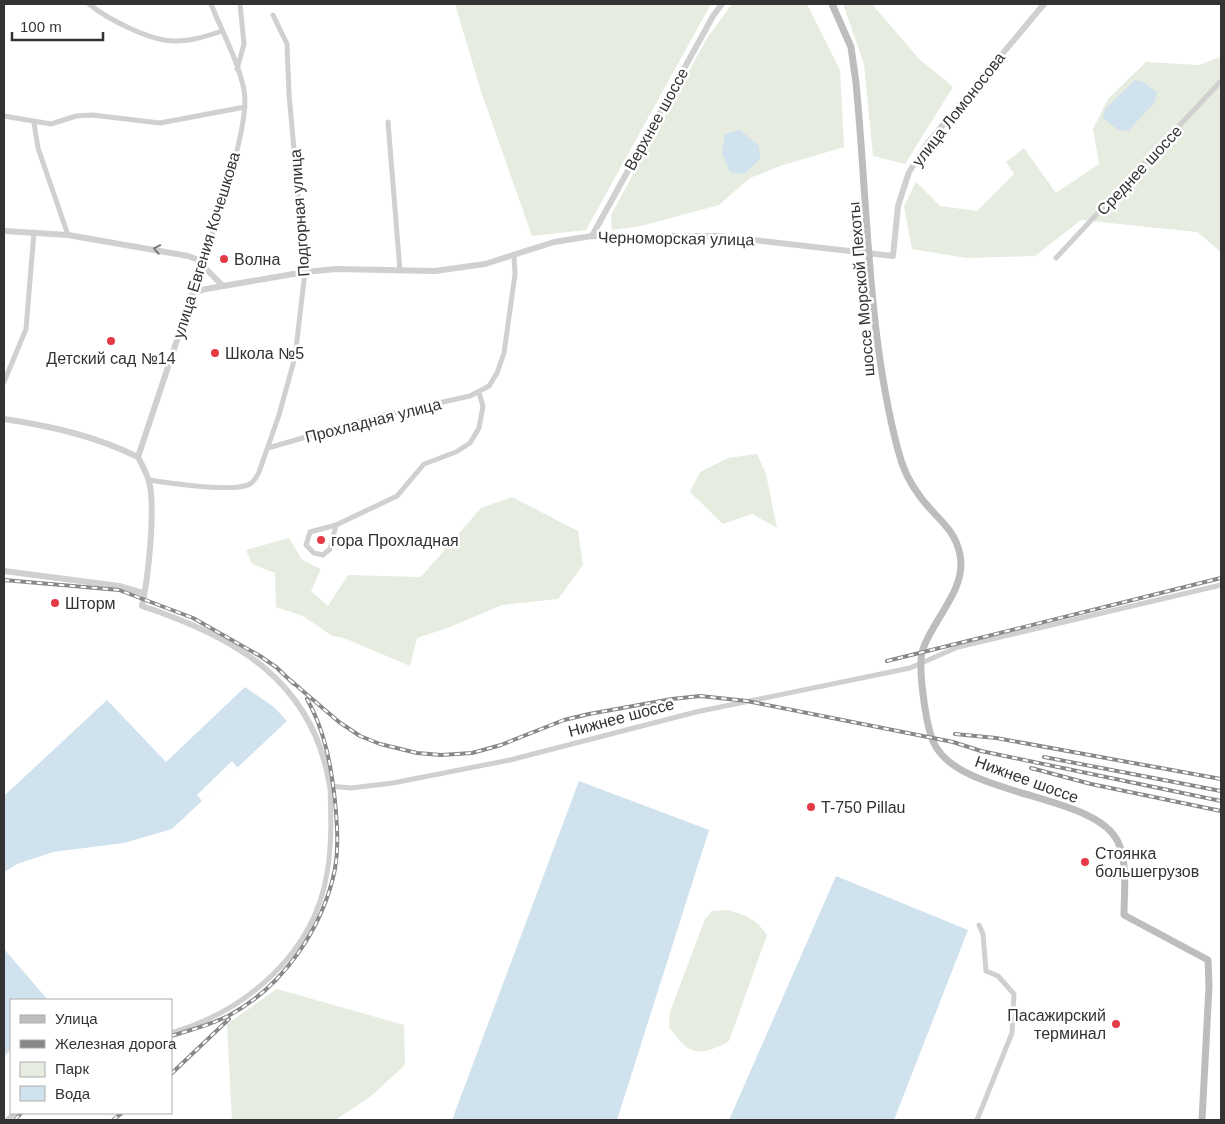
<svg xmlns="http://www.w3.org/2000/svg" width="1225" height="1124" viewBox="0 0 1225 1124" font-family="Arial,sans-serif">
<style>
.green{fill:#e6ecdf}
.water{fill:#cfe2ee}
.pier{fill:#fff}
.lines{fill:none;stroke-linecap:round;stroke-linejoin:round}
.minor{stroke:#d0d0d0;stroke-width:5}
.tertiary{stroke:#d0d0d0;stroke-width:6}
.secondary{stroke:#bdbdbd;stroke-width:7}
.rail-casing{stroke:#888;stroke-width:4}
.rail{stroke:#fff;stroke-width:2;stroke-dasharray:5.5;stroke-linecap:butt}
.oneway{stroke:#7a7a7a}
.poi-dot{fill:#e63946;stroke:#fff;stroke-width:2}
.labels{text-anchor:middle;stroke-width:5;stroke-linejoin:round;paint-order:stroke}
.street-label{font-size:16px;fill:#333;stroke:#fff}
.poi-label{font-size:16px;fill:#333;stroke:#fff;text-anchor:start}
</style>
<rect width="100%" height="100%" fill="#fff"/>
<g class="green">
<polygon points="455,4 711,4 586,230 532,236 481,91"/>
<polygon points="732,4 807,4 840,70 844,147 780,166 750,178 719,205 641,226 612,230 611,215 707,38"/>
<polygon points="843,4 872,4 919,59 953,87 905,164 873,156 864,64"/>
<polygon points="1221,57 1221,252 1197,232 1081,220 1035,256 967,258 912,249 904,206 916,182 940,206 977,211 1014,174 1006,162 1024,148 1056,193 1099,164 1093,129 1108,99 1146,62 1199,65"/>
<polygon points="757,454 766,474 777,528 752,514 723,524 690,492 700,472 728,458"/>
<polygon points="512,497 578,531 583,565 558,599 502,605 450,627 417,638 410,666 344,638 332,636 303,616 276,607 275,573 252,564 246,550 289,538 302,560 321,569 311,591 328,606 348,575 421,577 481,508"/>
<path d="M728 910C746 915 756 919 767 935L729 1041C699 1058 688 1055 669 1027L670 1012 705 919 712 911Z"/>
<polygon points="277,989 404,1025 405,1065 370,1097 335,1120 232,1120 227,1024"/>
</g>
<g class="water">
<polygon points="1135,80 1143,82 1157,92 1155,102 1128,131 1118,130 1103,118 1105,109"/>
<polygon points="740,130 759,146 760,159 744,174 730,172 722,153 725,134"/>
<polygon points="245,687 274,707 287,721 172,829 124,843 53,852 17,864 4,872 4,796 107,700 166,762"/>
<polygon points="579,781 709,830 617,1120 452,1120"/>
<polygon points="836,876 968,930 894,1120 729,1120"/>
<polygon points="4,949 48,1000 11,1000 11,1049 4,1057"/>
</g>
<polygon class="pier" points="232,761 238,768 202,801 197,795"/>
<g class="lines">
<g class="minor">
<path d="M89 4C107 19 152 42 176 41 192 41 207 36 222 31"/>
<polyline points="237,69 244,44 240,4"/>
<polyline points="4,116 51,124 76,116 92,115 160,123 245,107"/>
<polyline points="388,122 400,271"/>
<polyline points="34,123 38,148 68,235"/>
<polyline points="1056,258 1221,81"/>
<path d="M202 265C214 227 251 125 244 90 238 60 222 32 211 4"/>
<polyline points="4,382 26,329 34,232"/>
<polyline points="268,448 375,417 470,396 489,386 497,373 504,353 515,274 514,256"/>
<path d="M149 480C169 483 234 493 250 484 254 482 257 476 259 472L279 415 295 357 305 272 289 94 287 44 273 15"/>
<polyline points="336,525 330,549 323,555 314,553 306,545 310,532 336,525 397,496 424,464 456,452 470,443 479,428 483,406 479,393"/>
<path d="M171 1033C246 1011 314 954 327 873 332 845 331 815 330 786L351 788 393 783 510 760 696 712 910 668 958 647 1221 585"/>
<polyline points="7,1120 15,1113"/>
<polyline points="977,1120 1012,1033 1014,994 998,976 986,971 983,934 979,925"/>
</g>
<g class="tertiary">
<polyline points="4,231 68,235 188,256 196,259 223,286"/>
<polyline points="592,236 713,16 722,4"/>
<path d="M202 265 138 457C142 465 147 473 149 482 156 507 148 579 142 606 236 637 313 681 330 786"/>
<polyline points="193,293 206,289 305,272 336,269 435,271 485,264 554,242 592,236 718,236 893,256 898,206 909,172 927,144 1044,4"/>
<path d="M4 419C51 426 95 436 138 457"/>
<polyline points="4,571 119,586 143,593"/>
</g>
<path class="secondary" d="M832 4 851 47 856 83C868 205 867 333 898 450 902 466 909 482 919 495 933 516 955 527 960 555 967 589 933 619 923 649 917 666 926 724 933 741 956 798 1095 792 1118 842 1128 864 1124 891 1124 915L1208 960 1209 986 1202 1120"/>
<defs>
<g id="rail">
<polyline points="4,580 119,590 193,618 260,656 276,667 294,684"/>
<polyline points="887,661 1221,578"/>
<polyline points="290,680 339,722 360,736 380,744 417,753 441,755 472,753 501,745 564,720 589,714 672,699 700,696 747,701 953,742 981,751 1221,801"/>
<polyline points="955,734 996,738 1221,779"/>
<polyline points="1044,757 1221,791"/>
<polyline points="1031,768 1091,784 1221,811"/>
<path d="M171 1036C191 1030 210 1025 228 1016 283 987 323 928 335 869 339 846 337 824 335 801 331 765 325 731 307 699"/>
<polyline points="171,1074 229,1019"/>
<polyline points="15,1120 21,1113"/>
<polyline points="113,1120 122,1113"/>
</g>
</defs>
<use href="#rail" class="rail-casing"/>
<use href="#rail" class="rail"/>
</g>
<defs><path id="oneway-chevron" d="M-2-3.5L2.5 0L-2 3.5" fill="none" stroke-width="1.6" stroke-linecap="round" stroke-linejoin="round" transform="scale(1.25)"/></defs>
<use class="oneway" href="#oneway-chevron" transform="translate(157 249) rotate(-169)"/>
<g class="poi-dot">
<circle cx="224" cy="259" r="5"/>
<circle cx="111" cy="341" r="5"/>
<circle cx="215" cy="353" r="5"/>
<circle cx="321" cy="540" r="5"/>
<circle cx="55" cy="603" r="5"/>
<circle cx="811" cy="807" r="5"/>
<circle cx="1085" cy="862" r="5"/>
<circle cx="1116" cy="1024" r="5"/>
</g>
<g class="labels">
<g class="street-label">
<text transform="translate(958 109) rotate(-52)" y="6">улица Ломоносова</text>
<text transform="translate(656 119) rotate(-61)" y="6">Верхнее шоссе</text>
<text transform="translate(1139 170) rotate(-47)" y="6">Среднее шоссе</text>
<text transform="translate(299 213) rotate(-94)" y="6">Подгорная улица</text>
<text transform="translate(676 238) rotate(1)" y="6">Черноморская улица</text>
<text transform="translate(206 245) rotate(-73)" y="6">улица Евгения Кочешкова</text>
<text transform="translate(861 289) rotate(-95)" y="6">шоссе Морской Пехоты</text>
<text transform="translate(373 420) rotate(-14)" y="6">Прохладная улица</text>
<text transform="translate(621 717) rotate(-15)" y="6">Нижнее шоссе</text>
<text transform="translate(1027 779) rotate(20)" y="6">Нижнее шоссе</text>
</g>
<g class="poi-label">
<text x="234" y="265">Волна</text>
<text x="225" y="359">Школа №5</text>
<text x="111" y="364" text-anchor="middle">Детский сад №14</text>
<text x="331" y="546">гора Прохладная</text>
<text x="65" y="609">Шторм</text>
<text x="821" y="813">T-750 Pillau</text>
<text x="1095" y="859">Стоянка<tspan x="1095" dy="18">большегрузов</tspan></text>
<text x="1106" y="1021" text-anchor="end">Пасажирский<tspan x="1106" dy="18">терминал</tspan></text>
</g>
</g>
<rect width="1225" height="1124" fill="none" stroke="#333333" stroke-width="10"/>
<rect x="10" y="999" width="162" height="115" fill="#ffffff" stroke="#adadad"/>
<rect x="20" y="1015" width="25" height="8" fill="#bdbdbd" stroke="#adadad"/>
<text x="55" y="1024" font-size="15" fill="#333333">Улица</text>
<rect x="20" y="1040" width="25" height="8" fill="#888888" stroke="#adadad"/>
<text x="55" y="1049" font-size="15" fill="#333333">Железная дорога</text>
<rect x="20" y="1062" width="25" height="15" fill="#e6ecdf" stroke="#adadad"/>
<text x="55" y="1074" font-size="15" fill="#333333">Парк</text>
<rect x="20" y="1086" width="25" height="15" fill="#cfe2ee" stroke="#adadad"/>
<text x="55" y="1099" font-size="15" fill="#333333">Вода</text>
<path d="M12 32v8h91v-8" fill="none" stroke="#333333" stroke-width="2.5"/>
<text x="20" y="32" font-size="15" fill="#333333" stroke="#ffffff" stroke-width="4" paint-order="stroke">100 m</text>
</svg>
